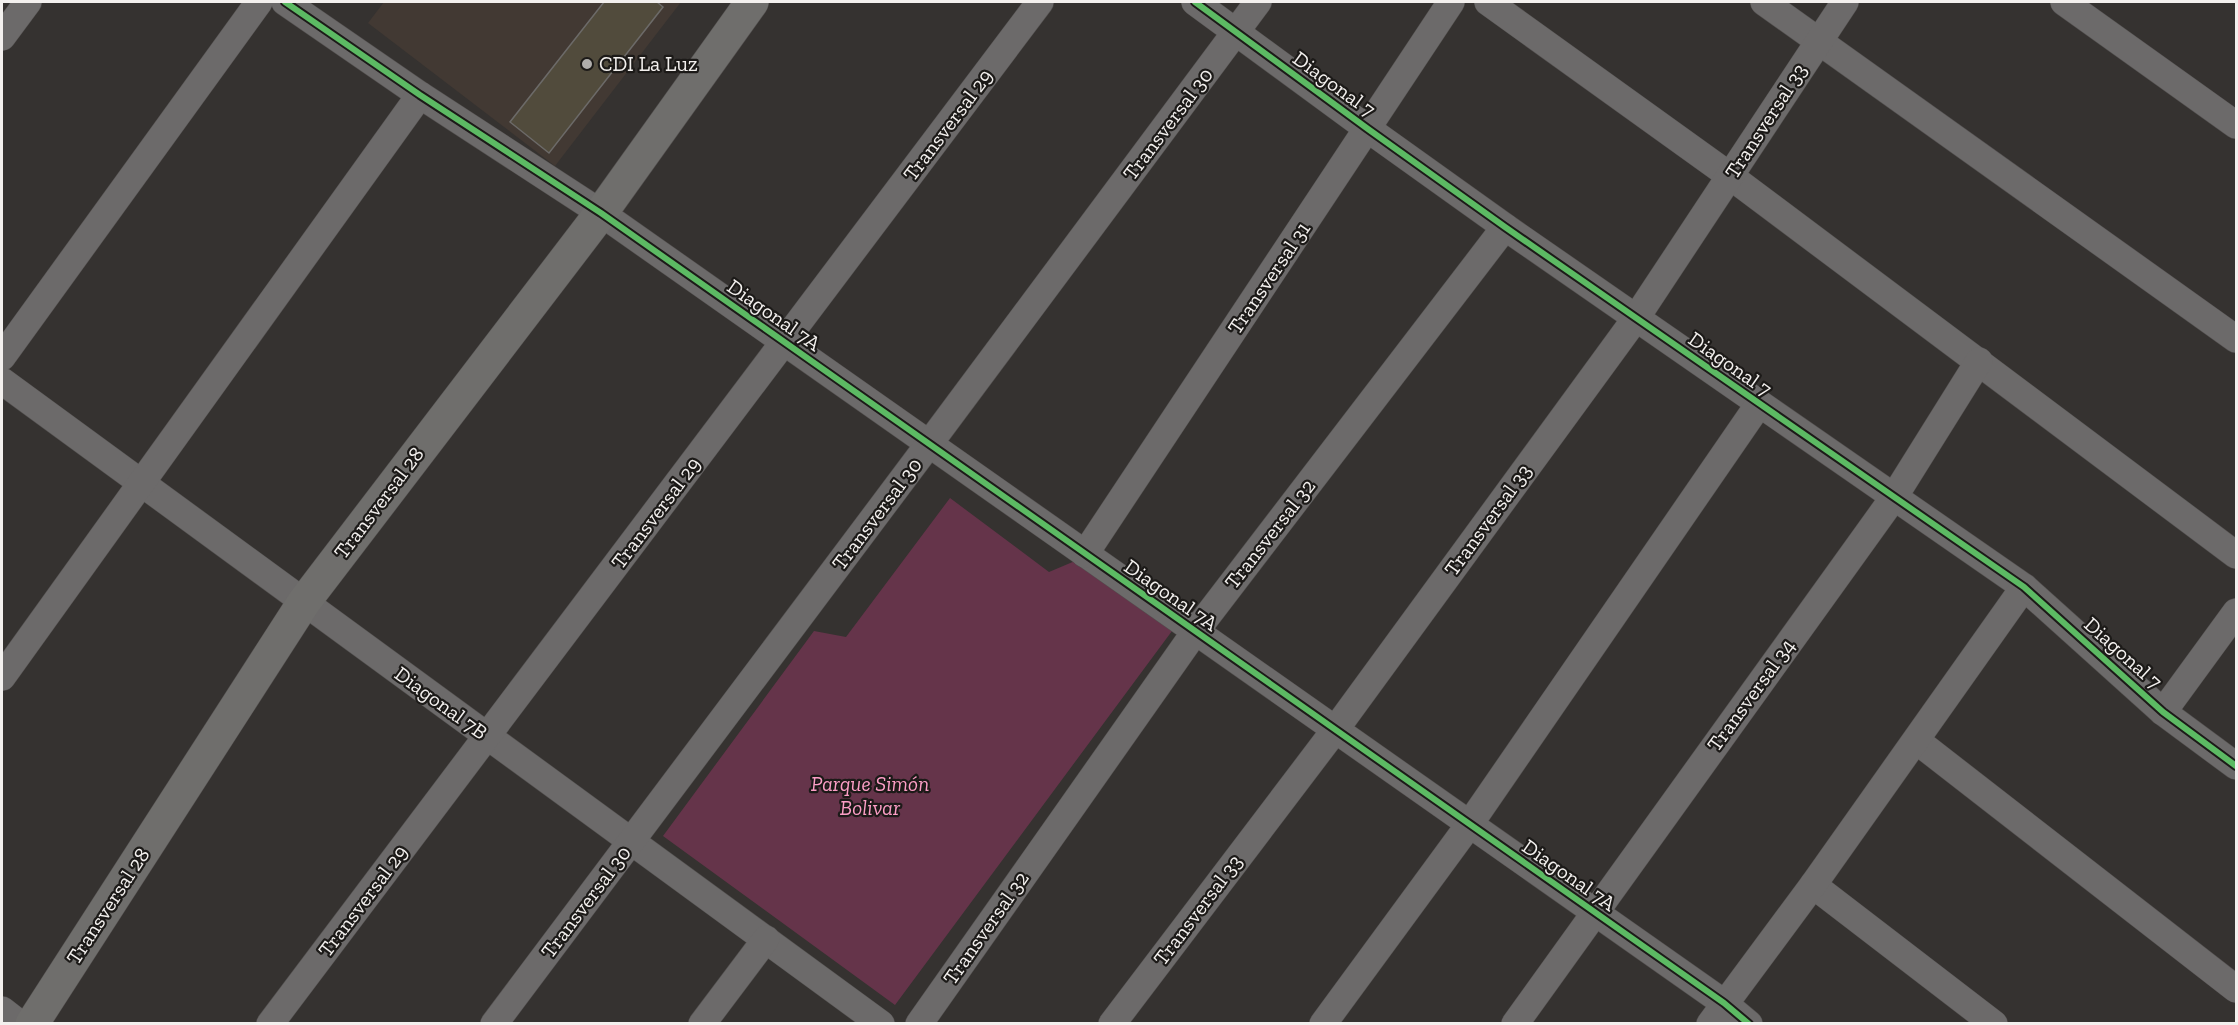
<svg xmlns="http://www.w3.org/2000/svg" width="2238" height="1025" viewBox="0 0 2238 1025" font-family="'Zilla Slab',serif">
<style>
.built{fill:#423933}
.green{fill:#65344a}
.building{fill:#514b3c;stroke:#6c6a68;stroke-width:1.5}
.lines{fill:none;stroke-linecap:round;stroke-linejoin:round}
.minor-casing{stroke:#53504f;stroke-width:28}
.secondary-casing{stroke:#53504f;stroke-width:34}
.minor{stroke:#6c6a6a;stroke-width:27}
.secondary{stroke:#6f6e6c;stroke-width:33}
.cycleway-casing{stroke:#1c1a18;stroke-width:10}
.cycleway{stroke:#5cba63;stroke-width:6}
.poi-dot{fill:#b0aeac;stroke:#1c1a18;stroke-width:2}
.labels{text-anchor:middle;stroke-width:4.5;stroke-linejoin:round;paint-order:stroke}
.poi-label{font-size:21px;fill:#f3f0ee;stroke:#1c1a18;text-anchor:start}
.street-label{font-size:21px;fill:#f3f0ee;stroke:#1c1a18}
.park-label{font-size:21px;font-style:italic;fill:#fc9ec6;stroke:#1c1a18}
</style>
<rect width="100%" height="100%" fill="#353230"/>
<polygon class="built" points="384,2 681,2 555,166 368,23"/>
<polygon class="green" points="950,498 1049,572 1075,561 1172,631 895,1005 663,836 814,631 846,637"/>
<polygon class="building" points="604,2 657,2 663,7 549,153 510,122"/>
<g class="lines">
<defs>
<g id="minor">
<polyline points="285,2 420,95 601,213 1724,1003 1749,1024"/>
<polyline points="1195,2 1368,129 1505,227 2024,587 2163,712 2236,766"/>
<polyline points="1488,2 1730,176 2236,555"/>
<polyline points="1764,2 2236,339"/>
<polyline points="2064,2 2236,125"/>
<polyline points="2,37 28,2"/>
<polyline points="2,357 259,2"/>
<polyline points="2,381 881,1024"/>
<polyline points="1085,554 1451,2"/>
<polyline points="2,677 420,95"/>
<polyline points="2163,712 2236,612"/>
<polyline points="1917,741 2236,989"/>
<polyline points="1813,885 1994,1024"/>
<polyline points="2,1010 20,1024"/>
<polyline points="270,1024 1040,2"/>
<polyline points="494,1024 929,444 1258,2"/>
<polyline points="702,1024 766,939"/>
<polyline points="919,1024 1195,632 1505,227"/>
<polyline points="1112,1024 1335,730 1636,318 1845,2"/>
<polyline points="1323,1024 1469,825 1759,404"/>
<polyline points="1515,1024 1894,497 1979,361"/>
<polyline points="1710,1024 1813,885 2024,587"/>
</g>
<polyline id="secondary" points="32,1024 304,602 601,213 752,2"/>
</defs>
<use href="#minor" class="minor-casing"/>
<use href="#secondary" class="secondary-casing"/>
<use href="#minor" class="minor"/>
<use href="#secondary" class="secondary"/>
<defs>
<g id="cycleway">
<polyline points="285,2 420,95 601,213 1724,1003 1749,1024"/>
<polyline points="1195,2 1368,129 1505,227 2024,587 2163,712 2236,766"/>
</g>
</defs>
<use href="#cycleway" class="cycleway-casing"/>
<use href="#cycleway" class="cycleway"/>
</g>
<circle class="poi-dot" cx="587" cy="64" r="6"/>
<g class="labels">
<g class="poi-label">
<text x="599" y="71">CDI La Luz</text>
</g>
<g class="street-label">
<text transform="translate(1334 84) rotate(36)" y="7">Diagonal 7</text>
<text transform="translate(1766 121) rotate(-57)" y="7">Transversal 33</text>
<text transform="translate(1168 124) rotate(-53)" y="7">Transversal 30</text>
<text transform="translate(948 125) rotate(-53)" y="7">Transversal 29</text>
<text transform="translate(1269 278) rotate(-56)" y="7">Transversal 31</text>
<text transform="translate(774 315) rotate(35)" y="7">Diagonal 7A</text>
<text transform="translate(1730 364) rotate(35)" y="7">Diagonal 7</text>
<text transform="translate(379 503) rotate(-53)" y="7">Transversal 28</text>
<text transform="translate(656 513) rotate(-53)" y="7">Transversal 29</text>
<text transform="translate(877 514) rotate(-53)" y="7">Transversal 30</text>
<text transform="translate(1488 520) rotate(-54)" y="7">Transversal 33</text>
<text transform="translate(1270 534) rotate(-52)" y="7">Transversal 32</text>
<text transform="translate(1171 595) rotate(35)" y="7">Diagonal 7A</text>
<text transform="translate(2123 653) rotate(42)" y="7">Diagonal 7</text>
<text transform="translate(1751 695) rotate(-54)" y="7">Transversal 34</text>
<text transform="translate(441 703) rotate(36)" y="7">Diagonal 7B</text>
<text transform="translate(1569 875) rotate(35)" y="7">Diagonal 7A</text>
<text transform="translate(363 901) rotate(-53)" y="7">Transversal 29</text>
<text transform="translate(586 902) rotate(-53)" y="7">Transversal 30</text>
<text transform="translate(108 906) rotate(-57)" y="7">Transversal 28</text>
<text transform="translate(1198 910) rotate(-53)" y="7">Transversal 33</text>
<text transform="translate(986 928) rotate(-55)" y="7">Transversal 32</text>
</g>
<g class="park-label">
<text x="870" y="791">Parque Simón<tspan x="870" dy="24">Bolivar</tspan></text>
</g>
</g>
<rect width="2238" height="1025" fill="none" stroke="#f3f0ee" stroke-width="6"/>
</svg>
